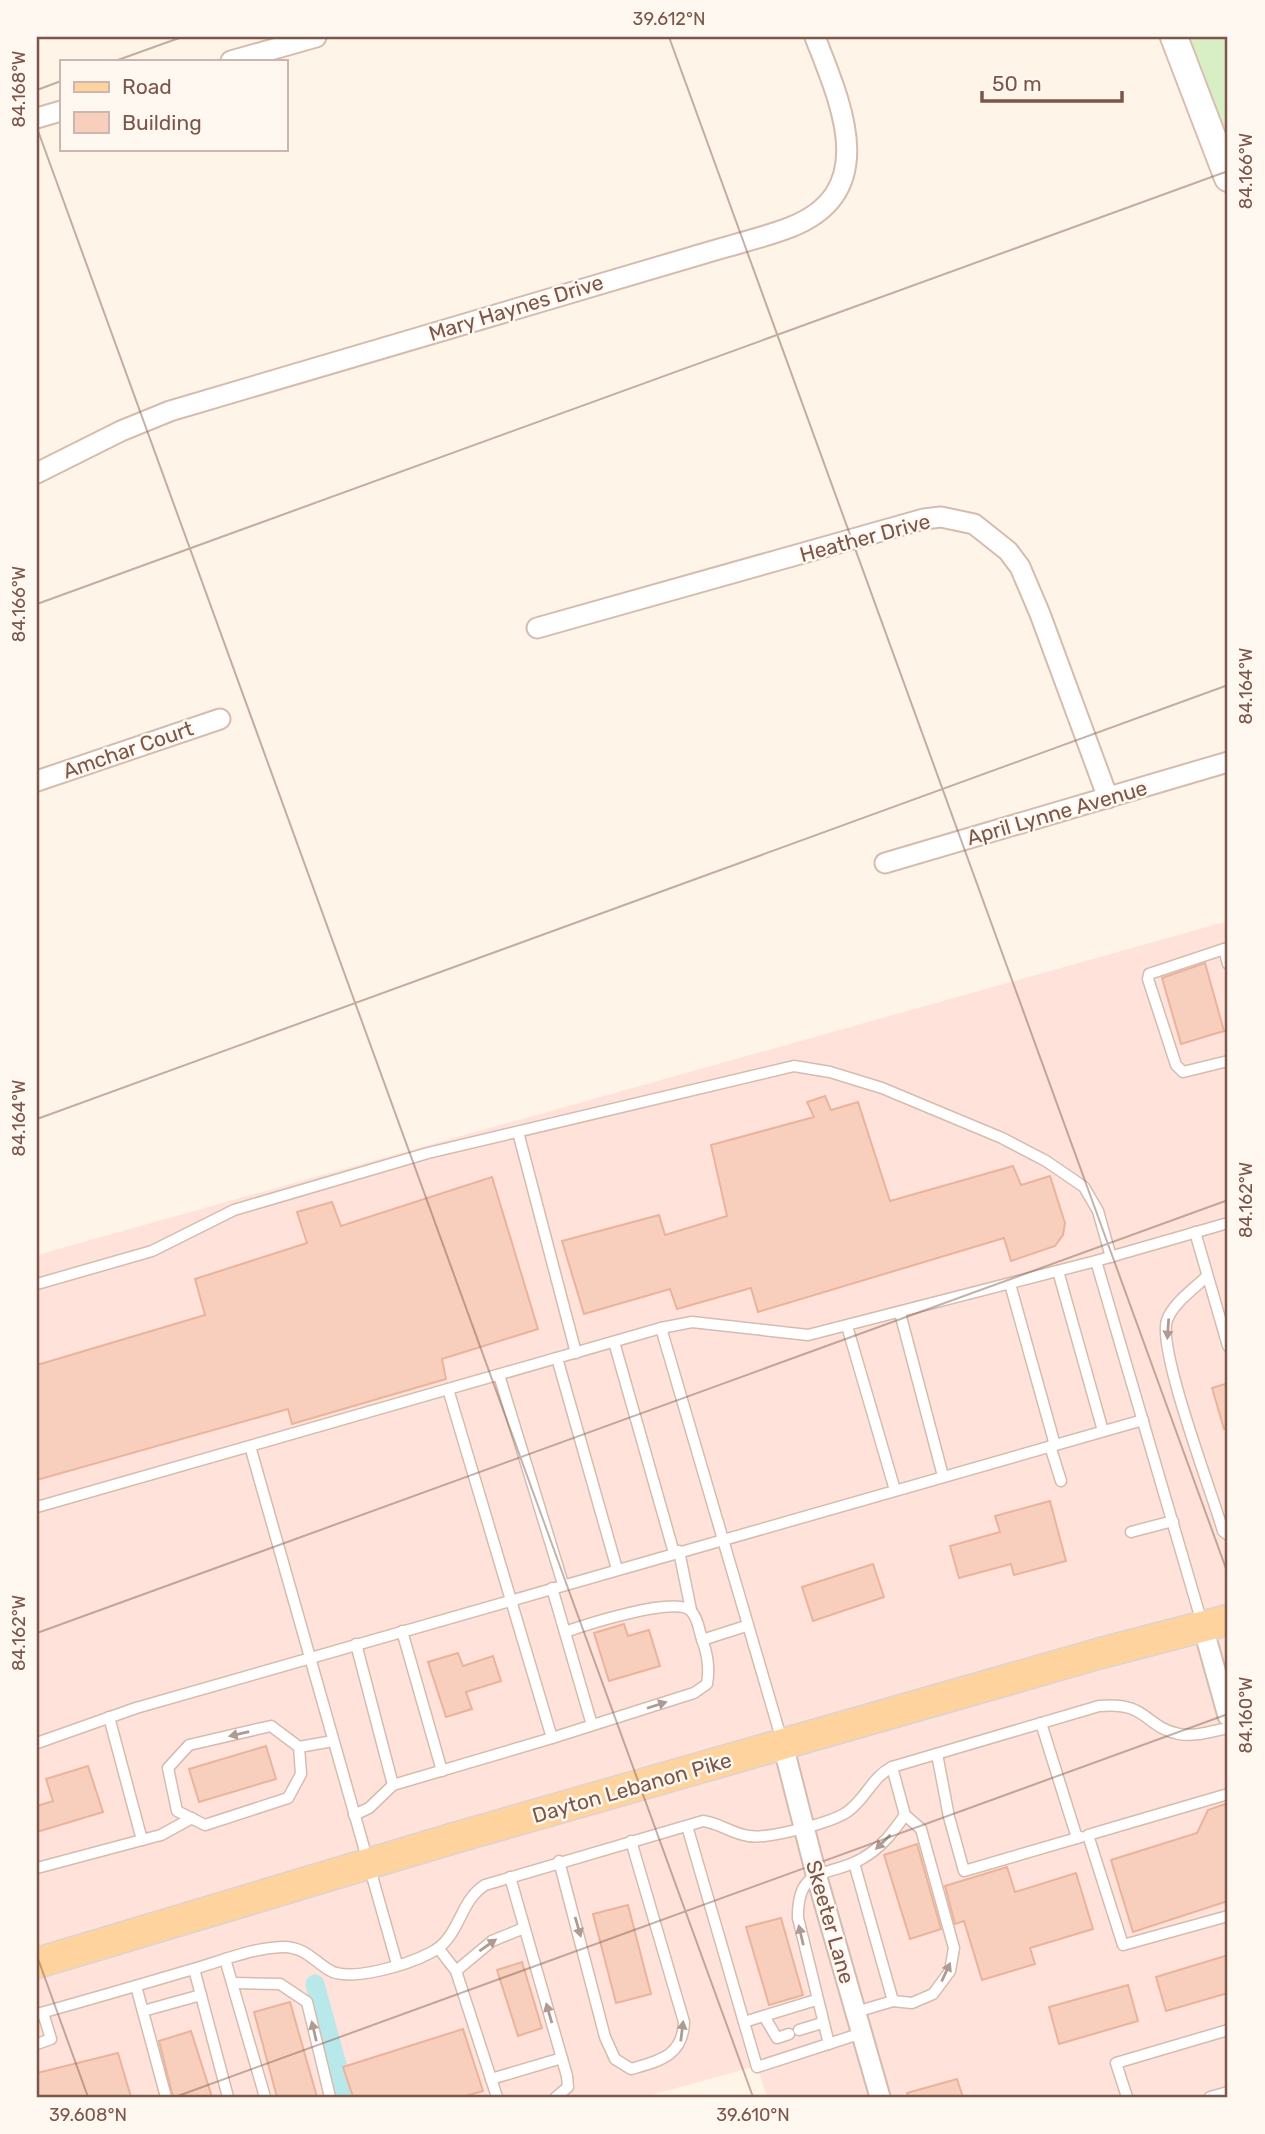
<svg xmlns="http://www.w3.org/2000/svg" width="1265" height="2134" viewBox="0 0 1265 2134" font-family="Rubik,sans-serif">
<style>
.commercial{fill:#ffe3db}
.green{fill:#d8eec4}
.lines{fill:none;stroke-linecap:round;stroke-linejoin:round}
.canal{stroke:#b9e8eb;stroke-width:19}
.building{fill:#f7cfbc;stroke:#ebb39b;stroke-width:2}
.lane-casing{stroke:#d5bcae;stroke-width:13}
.street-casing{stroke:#d5bcae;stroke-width:23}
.secondary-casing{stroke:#dabdae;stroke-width:30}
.primary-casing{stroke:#ddd3cf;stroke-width:33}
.lane{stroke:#fff;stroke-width:10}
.street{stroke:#fff;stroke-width:19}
.secondary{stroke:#fff;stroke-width:26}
.primary{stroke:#ffd39e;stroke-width:30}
.oneway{fill:#b09a91}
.ticks{fill:none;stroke:#7c5648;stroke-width:2;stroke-opacity:0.45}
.labels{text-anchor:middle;stroke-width:5;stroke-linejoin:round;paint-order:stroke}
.street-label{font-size:21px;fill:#7c5648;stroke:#fff8f0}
.neatline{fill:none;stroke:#7c5648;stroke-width:2.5}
.ticks-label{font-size:18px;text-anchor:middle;fill:#7c5648}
</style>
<rect width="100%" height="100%" fill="#fef4e8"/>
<polygon class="commercial" points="1228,921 1228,2097 767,2097 757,2066 644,2097 37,2097 37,1255"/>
<polygon class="green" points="1174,37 1228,37 1228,178"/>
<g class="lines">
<polyline class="canal" points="315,1984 346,2097"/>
</g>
<g class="building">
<polygon points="1205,963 1224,1031 1181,1044 1162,978"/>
<polygon points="825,1096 831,1110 858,1102 890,1201 1013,1166 1021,1185 1050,1176 1065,1223 1063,1235 1055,1246 1011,1261 1004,1238 758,1312 751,1288 677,1309 670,1289 584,1314 562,1241 659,1215 665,1235 727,1216 711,1145 814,1117 807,1102"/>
<polygon points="492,1177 538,1329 442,1359 446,1379 292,1424 288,1409 37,1480 37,1365 205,1315 195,1279 307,1243 297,1212 332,1202 341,1226"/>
<polygon points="1228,1383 1228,1428 1224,1429 1212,1388"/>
<polygon points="1050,1501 1066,1561 1014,1575 1011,1564 959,1578 950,1546 1000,1532 995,1516"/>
<polygon points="873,1564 884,1597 813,1621 802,1587"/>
<polygon points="624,1624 628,1636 649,1630 660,1666 609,1681 594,1633"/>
<polygon points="458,1653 463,1666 493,1656 501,1681 466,1692 472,1709 446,1717 428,1662"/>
<polygon points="266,1746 276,1779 199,1802 189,1769"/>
<polygon points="88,1766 103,1812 37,1832 37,1806 53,1801 46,1779"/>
<polygon points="1228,1803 1228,1901 1133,1932 1111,1860 1197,1833 1208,1810"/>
<polygon points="917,1844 941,1929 910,1939 884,1855"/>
<polygon points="1007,1867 1015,1892 1076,1873 1093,1929 1030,1948 1035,1964 982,1980 964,1921 955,1924 945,1886"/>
<polygon points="628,1905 651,1994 616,2003 593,1914"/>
<polygon points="781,1918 803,1995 769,2005 746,1927"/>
<polygon points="1228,1955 1228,1993 1166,2011 1156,1977"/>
<polygon points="522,1962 542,2028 518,2036 497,1970"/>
<polygon points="1128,1985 1138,2021 1059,2044 1049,2007"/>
<polygon points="290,2002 317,2097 277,2097 254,2012"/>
<polygon points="463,2029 483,2091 462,2097 353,2097 343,2067"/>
<polygon points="191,2031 212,2097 173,2097 159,2041"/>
<polygon points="118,2053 131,2097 37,2097 37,2073"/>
<polygon points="957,2079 963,2097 908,2097 907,2093"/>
</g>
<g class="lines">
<defs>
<g id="lane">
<polyline points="1228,948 1224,949 1228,964"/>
<polyline points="1224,949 1149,974 1148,979 1176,1065 1183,1072 1228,1061"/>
<polyline points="518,1132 576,1353"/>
<polyline points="1195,1232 1228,1346"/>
<polyline points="1096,1261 1202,1623"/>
<polyline points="1058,1271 1103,1431"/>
<path d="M1207 1276C1194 1289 1174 1302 1167 1320 1157 1349 1212 1493 1223 1531L1228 1535"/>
<polyline points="37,1284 152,1251 234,1210 428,1153 794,1066 830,1072 882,1088 1002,1138 1046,1161 1084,1187 1098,1211 1111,1257"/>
<polyline points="1010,1284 1055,1445"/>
<polyline points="900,1313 943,1476"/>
<polyline points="847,1326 895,1490"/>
<polyline points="661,1328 782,1741"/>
<polyline points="614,1342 674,1553"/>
<polyline points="557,1358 617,1569"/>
<polyline points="499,1375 563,1584"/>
<polyline points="250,1446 397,1964"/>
<polyline points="1050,1446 1061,1481"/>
<polyline points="37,1507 661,1328 692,1322 808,1335 1096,1261 1228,1223"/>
<polyline points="1131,1532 1173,1521"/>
<polyline points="679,1551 691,1610"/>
<polyline points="552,1588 592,1725"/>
<polyline points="402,1631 442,1771"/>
<polyline points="702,1640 746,1626"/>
<polyline points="356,1644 393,1785"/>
<polyline points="1041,1723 1077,1838 1081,1837"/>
<path d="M552 1738 694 1693 707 1684C710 1666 707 1653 701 1636 699 1628 697 1617 691 1611 677 1595 585 1625 565 1632"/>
<polyline points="37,1743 136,1708 1143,1420"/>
<polyline points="299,1747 301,1774 288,1798 205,1825 177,1811 168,1768 189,1745 271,1726 299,1747 333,1741"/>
<polyline points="937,1754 949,1817 964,1871 1077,1838"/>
<polyline points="892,1767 905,1815 921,1829 954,1948 950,1971 933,1994 912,2003 893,2001"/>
<polyline points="1228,1794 1088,1835 1123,1945 1228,1916"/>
<polyline points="354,1815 369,1808 393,1785 552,1738 448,1389"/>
<polyline points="687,1826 757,2067 862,2033"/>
<polyline points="142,1840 161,1835 192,1818"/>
<path d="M559 1861 605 2037 615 2059 631 2069C659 2061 683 2056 684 2022L631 1841"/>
<polyline points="854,1863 893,2001 856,2012"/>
<polyline points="37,1868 142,1840 109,1717"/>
<polyline points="510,1877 567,2076 568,2087 556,2097"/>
<polyline points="439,1949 456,1971 497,2097"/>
<polyline points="225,1959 265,2097"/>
<polyline points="194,1969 228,2097"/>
<polyline points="456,1971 492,1941 524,1928"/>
<polyline points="233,1983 280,1984 307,2002 330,2097"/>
<polyline points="136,1986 166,2097"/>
<polyline points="143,2011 201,1995"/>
<path d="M37 2014C88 2000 139 1985 190 1970 219 1962 251 1948 282 1947 303 1946 313 1960 329 1970 350 1983 409 1964 430 1953 461 1938 458 1902 485 1885L703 1821C720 1823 732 1834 749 1836 768 1839 831 1823 847 1812 866 1799 871 1778 892 1767L1099 1706C1148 1701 1144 1727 1179 1734 1195 1737 1213 1731 1228 1728"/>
<polyline points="764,2016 777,2038 789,2034"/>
<polyline points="744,2022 816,2000"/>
<polyline points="799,2030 822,2023"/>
<polyline points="37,2044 51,2039 43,2013"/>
<path d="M829 2044 798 1918C797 1863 831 1878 863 1858 882 1847 893 1832 905 1815"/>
<polyline points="491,2079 562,2058"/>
<polyline points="1127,2097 1116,2063 1228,2030"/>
<polyline points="1210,2097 1228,2092"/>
</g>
<g id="street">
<polyline points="231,61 316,37"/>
<polyline points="37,118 61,111"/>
<path d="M37 473 121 431 170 411 719 249C743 242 768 236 791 227 882 191 840 102 815 37"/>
<polyline points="537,628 924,519 941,517 974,524 1008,551 1020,567 1040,614 1108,798"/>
<polyline points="37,781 220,719"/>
<polyline points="885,863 1228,762"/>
<polyline points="1203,1627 1228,1716"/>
<polyline points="783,1745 816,1874 880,2097"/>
</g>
<polyline id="secondary" points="1174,37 1228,178"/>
<polyline id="primary" points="37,1963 451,1839 1101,1653 1228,1620"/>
</defs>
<use href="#lane" class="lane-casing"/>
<use href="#street" class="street-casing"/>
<use href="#secondary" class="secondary-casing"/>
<use href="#primary" class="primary-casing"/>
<use href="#lane" class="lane"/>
<use href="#street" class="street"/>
<use href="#secondary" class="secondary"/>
<use href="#primary" class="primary"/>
</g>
<defs><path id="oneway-solid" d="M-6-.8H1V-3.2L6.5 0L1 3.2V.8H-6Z" transform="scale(1.75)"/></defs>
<g class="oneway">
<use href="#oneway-solid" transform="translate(1168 1329) rotate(94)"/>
<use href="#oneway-solid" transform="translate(657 1705) rotate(-18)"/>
<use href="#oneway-solid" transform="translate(239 1734) rotate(167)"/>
<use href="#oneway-solid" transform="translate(883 1842) rotate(136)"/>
<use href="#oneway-solid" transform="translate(578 1927) rotate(74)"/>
<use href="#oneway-solid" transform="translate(801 1935) rotate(-103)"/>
<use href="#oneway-solid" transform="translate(488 1945) rotate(-35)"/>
<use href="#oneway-solid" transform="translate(946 1972) rotate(-65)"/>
<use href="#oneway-solid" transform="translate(549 2013) rotate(-106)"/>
<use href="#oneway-solid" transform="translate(314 2031) rotate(-103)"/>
<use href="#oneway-solid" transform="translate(682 2031) rotate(-83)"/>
</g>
<path class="ticks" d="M669 37 1228 1574M115 61 182 37M37 90 61 81M37 128 753 2097M37 604 1228 171M37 1119 1228 685M37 1633 1228 1200M37 1956 88 2097M175 2097 1228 1714"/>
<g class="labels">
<g class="street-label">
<text transform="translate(516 308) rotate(-17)" y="7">Mary Haynes Drive</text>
<text transform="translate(865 538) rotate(-15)" y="7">Heather Drive</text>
<text transform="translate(128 750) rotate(-19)" y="7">Amchar Court</text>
<text transform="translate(1057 813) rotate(-16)" y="7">April Lynne Avenue</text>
<text transform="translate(632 1788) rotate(-16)" y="7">Dayton Lebanon Pike</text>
<text transform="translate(830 1922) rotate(74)" y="7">Skeeter Lane</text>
</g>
</g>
<rect width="1265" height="2134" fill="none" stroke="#fff8f0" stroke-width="77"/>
<rect x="60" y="60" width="228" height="91" fill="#fff8f0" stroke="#cbb7ad" stroke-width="2"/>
<rect x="74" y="82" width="35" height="10" fill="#ffd39e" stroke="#cbb7ad" stroke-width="2"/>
<text x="122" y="94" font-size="21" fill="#7c5648">Road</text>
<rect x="74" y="112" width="35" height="21" fill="#f7cfbc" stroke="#cbb7ad" stroke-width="2"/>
<text x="122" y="130" font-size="21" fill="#7c5648">Building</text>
<path d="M982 91v10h140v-10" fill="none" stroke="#7c5648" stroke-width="3.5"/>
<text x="992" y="91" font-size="21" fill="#7c5648" stroke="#fff8f0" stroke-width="5" paint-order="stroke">50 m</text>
<rect x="38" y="38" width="1188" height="2058" class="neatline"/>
<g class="ticks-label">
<text x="669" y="25">39.612°N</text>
<text transform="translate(19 89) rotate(-90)" y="6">84.168°W</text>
<text transform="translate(1246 171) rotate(-90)" y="6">84.166°W</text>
<text transform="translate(19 604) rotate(-90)" y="6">84.166°W</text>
<text transform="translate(1246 686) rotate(-90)" y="6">84.164°W</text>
<text transform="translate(19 1118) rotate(-90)" y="6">84.164°W</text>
<text transform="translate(1246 1200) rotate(-90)" y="6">84.162°W</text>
<text transform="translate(19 1633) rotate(-90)" y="6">84.162°W</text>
<text transform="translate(1246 1715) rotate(-90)" y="6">84.160°W</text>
<text x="88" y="2121">39.608°N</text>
<text x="753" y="2121">39.610°N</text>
</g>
</svg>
